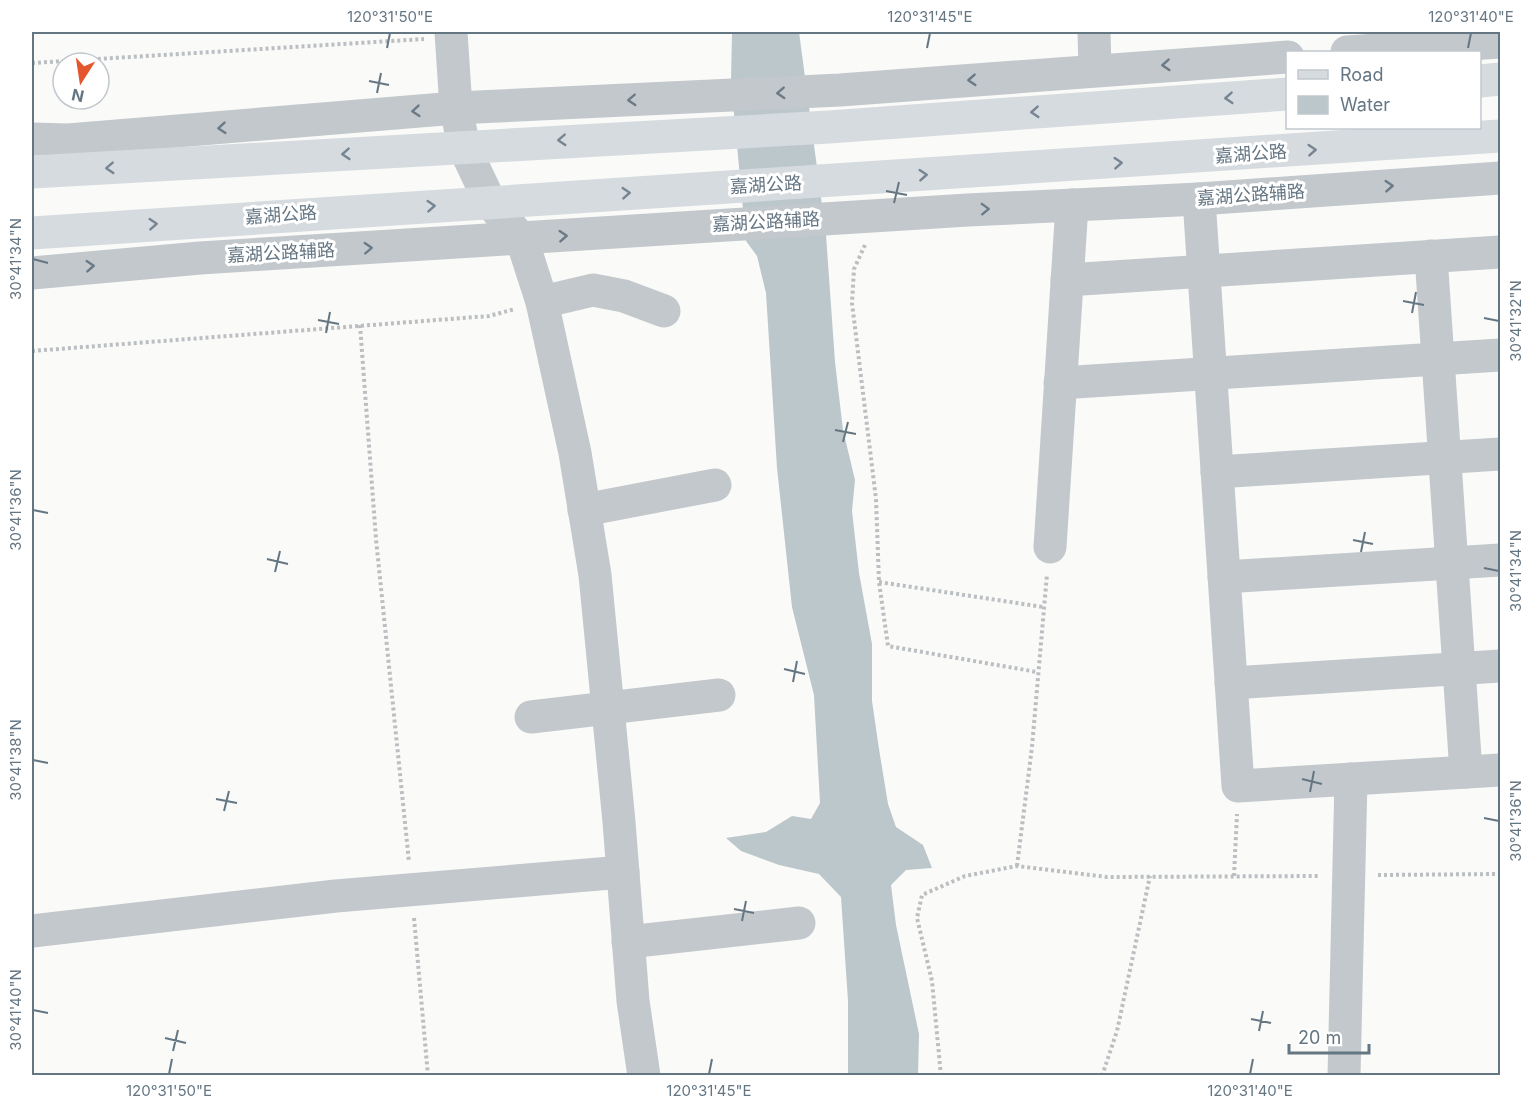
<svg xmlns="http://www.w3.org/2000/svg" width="1532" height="1107" viewBox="0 0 1532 1107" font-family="Inter,'Noto Sans SC',sans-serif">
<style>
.water{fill:#bbc7cb}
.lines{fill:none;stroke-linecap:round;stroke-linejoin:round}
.path{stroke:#bbbfc2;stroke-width:4;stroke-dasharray:3 3;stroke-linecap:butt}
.minor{stroke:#c3c8cc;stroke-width:33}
.major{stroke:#d6dbdf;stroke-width:33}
.oneway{stroke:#6a7a87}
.oneway2{stroke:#768591}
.ticks{fill:none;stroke:#657683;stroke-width:2}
.labels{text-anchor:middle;stroke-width:6;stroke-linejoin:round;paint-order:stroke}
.street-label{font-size:18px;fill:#657683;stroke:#fff}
.neatline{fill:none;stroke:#657683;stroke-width:2}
.ticks-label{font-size:15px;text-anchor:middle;fill:#657683}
</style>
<rect width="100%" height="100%" fill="#fafaf8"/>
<polygon class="water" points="732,32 799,32 826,235 835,362 843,430 855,480 852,511 859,573 872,644 872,701 879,749 888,804 896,827 923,845 932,868 906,870 891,885 896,925 919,1034 918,1075 848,1075 848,1001 841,897 819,874 779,865 741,851 726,838 766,832 792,816 811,819 820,803 814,695 792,607 777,468 766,293 757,256 746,241 731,82"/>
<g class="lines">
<g class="path">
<polyline points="32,63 424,39"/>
<polyline points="865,245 854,269 852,303 876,499 879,582 888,646 1037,672"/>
<polyline points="360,325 376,539 409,862"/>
<polyline points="32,351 489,316 515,309"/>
<polyline points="879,582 1043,607"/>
<polyline points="1017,866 1032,747 1047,574"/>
<polyline points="1378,875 1500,874"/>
<polyline points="1234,876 1237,814"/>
<polyline points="414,918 428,1076"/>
<polyline points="941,1076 932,981 917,918 922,895 965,876 1017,866 1107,877 1320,876"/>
<polyline points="1102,1076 1117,1031 1150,876"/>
</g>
<g class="minor">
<polyline points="451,32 456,108 464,147 490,202 522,240 542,302 575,453 595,575 619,822 633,1001 644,1076"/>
<polyline points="1094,32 1095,70"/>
<polyline points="1347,52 1500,42"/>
<polyline points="32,139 68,140 456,108 840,90 1288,57"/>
<polyline points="1199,199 1238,786 1500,770"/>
<polyline points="1431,256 1466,772"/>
<polyline points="32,273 200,258 968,210 1199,199 1500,178"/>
<polyline points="1067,280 1500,252"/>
<polyline points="542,302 593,290 624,296 664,311"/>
<polyline points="1060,383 1500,355"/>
<polyline points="1217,472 1500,454"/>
<polyline points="584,510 715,485"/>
<polyline points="1050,547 1072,205"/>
<polyline points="1224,577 1500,560"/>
<polyline points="1231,683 1500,666"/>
<polyline points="531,717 719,695"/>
<polyline points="32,931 336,896 623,872"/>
<polyline points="628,942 799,923"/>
<polyline points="1344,1076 1351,779"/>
</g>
<g class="major">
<polyline points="1480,81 1500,79"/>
<polyline points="32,172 829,127 1288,94"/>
<polyline points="32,233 1500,136"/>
</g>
</g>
<defs><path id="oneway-chevron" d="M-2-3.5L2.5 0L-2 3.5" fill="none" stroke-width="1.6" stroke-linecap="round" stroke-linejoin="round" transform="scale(1.5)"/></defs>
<g class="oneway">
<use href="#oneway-chevron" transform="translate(1166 65) rotate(176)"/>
<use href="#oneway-chevron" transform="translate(972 80) rotate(176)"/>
<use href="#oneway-chevron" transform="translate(781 93) rotate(177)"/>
<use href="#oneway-chevron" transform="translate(632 100) rotate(177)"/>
<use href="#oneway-chevron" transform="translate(416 111) rotate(175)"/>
<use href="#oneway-chevron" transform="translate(222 128) rotate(175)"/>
<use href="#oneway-chevron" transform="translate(1389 186) rotate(-4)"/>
<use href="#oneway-chevron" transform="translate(985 209) rotate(-2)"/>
<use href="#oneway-chevron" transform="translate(563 236) rotate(-4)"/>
<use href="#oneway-chevron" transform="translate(368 248) rotate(-3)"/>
<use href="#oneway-chevron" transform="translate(90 266) rotate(-4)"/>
</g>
<g class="oneway2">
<use href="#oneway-chevron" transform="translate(1229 98) rotate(176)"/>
<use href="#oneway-chevron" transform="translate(1035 112) rotate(176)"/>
<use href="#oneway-chevron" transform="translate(562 140) rotate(177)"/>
<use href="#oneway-chevron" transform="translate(1312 150) rotate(-4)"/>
<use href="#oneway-chevron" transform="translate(346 154) rotate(176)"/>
<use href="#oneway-chevron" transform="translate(1118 163) rotate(-4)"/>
<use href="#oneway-chevron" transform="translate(110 168) rotate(177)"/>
<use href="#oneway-chevron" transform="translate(923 175) rotate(-4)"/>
<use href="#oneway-chevron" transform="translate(626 193) rotate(-4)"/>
<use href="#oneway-chevron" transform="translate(431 206) rotate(-4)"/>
<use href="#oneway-chevron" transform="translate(153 224) rotate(-4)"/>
</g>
<path class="ticks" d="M387 48 390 33M927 48 930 33M1468 48 1471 33M369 81 389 85M377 93 381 73M886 191 907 195M894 203 899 182M33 259 48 263M1403 301 1424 305M1412 313 1416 292M1484 318 1499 321M318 320 339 324M326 333 330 312M835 430 856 434M843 442 848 422M33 510 48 513M1353 540 1373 544M1361 552 1365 532M267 559 288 564M1484 568 1499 571M275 572 280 551M784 669 805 674M793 682 797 661M33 760 48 763M1302 779 1322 784M1310 792 1314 771M216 799 237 803M224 811 229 791M1484 818 1499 821M734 909 754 913M742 921 746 901M33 1010 48 1013M1251 1019 1271 1023M1259 1031 1263 1011M165 1038 186 1043M173 1051 178 1030M169 1074 172 1059M709 1074 712 1059M1250 1074 1253 1059"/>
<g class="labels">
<g class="street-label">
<text transform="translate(1251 154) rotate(-4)" y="6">嘉湖公路</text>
<text transform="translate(766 185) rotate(-3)" y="6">嘉湖公路</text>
<text transform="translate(1251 195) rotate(-4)" y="6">嘉湖公路辅路</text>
<text transform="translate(281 215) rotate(-4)" y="6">嘉湖公路</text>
<text transform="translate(766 222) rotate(-3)" y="6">嘉湖公路辅路</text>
<text transform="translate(281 253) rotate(-3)" y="6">嘉湖公路辅路</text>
</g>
</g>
<rect width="1532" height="1107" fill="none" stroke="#ffffff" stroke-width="66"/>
<rect x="1286" y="51" width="195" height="78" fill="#ffffff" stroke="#c1c8cd" stroke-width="1.5"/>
<rect x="1298" y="70" width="30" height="9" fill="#d6dbdf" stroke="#c1c8cd" stroke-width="1.5"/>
<text x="1340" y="81" font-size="18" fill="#657683">Road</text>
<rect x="1298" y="96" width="30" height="18" fill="#bbc7cb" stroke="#c1c8cd" stroke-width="1.5"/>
<text x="1340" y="111" font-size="18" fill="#657683">Water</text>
<g transform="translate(81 81) rotate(192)"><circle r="28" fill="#ffffff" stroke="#c1c8cd" stroke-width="1.5"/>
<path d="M0-4.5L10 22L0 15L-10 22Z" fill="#e4572e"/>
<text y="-9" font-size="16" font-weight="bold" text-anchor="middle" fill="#657683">N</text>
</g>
<path d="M1289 1044v9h80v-9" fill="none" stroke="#657683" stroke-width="3"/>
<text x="1298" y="1044" font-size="18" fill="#657683" stroke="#ffffff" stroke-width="4.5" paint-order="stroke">20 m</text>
<rect x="33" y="33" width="1466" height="1041" class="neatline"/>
<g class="ticks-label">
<text x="390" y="22">120°31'50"E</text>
<text x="930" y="22">120°31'45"E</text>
<text x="1471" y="22">120°31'40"E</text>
<text transform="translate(16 259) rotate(-90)" y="5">30°41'34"N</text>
<text transform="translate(1516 321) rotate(-90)" y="5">30°41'32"N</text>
<text transform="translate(16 510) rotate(-90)" y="5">30°41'36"N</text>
<text transform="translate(1516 571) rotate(-90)" y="5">30°41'34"N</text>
<text transform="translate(16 760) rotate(-90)" y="5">30°41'38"N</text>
<text transform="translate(1516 821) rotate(-90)" y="5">30°41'36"N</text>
<text transform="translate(16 1010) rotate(-90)" y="5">30°41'40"N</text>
<text x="169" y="1096">120°31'50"E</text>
<text x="709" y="1096">120°31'45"E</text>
<text x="1250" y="1096">120°31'40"E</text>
</g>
</svg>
